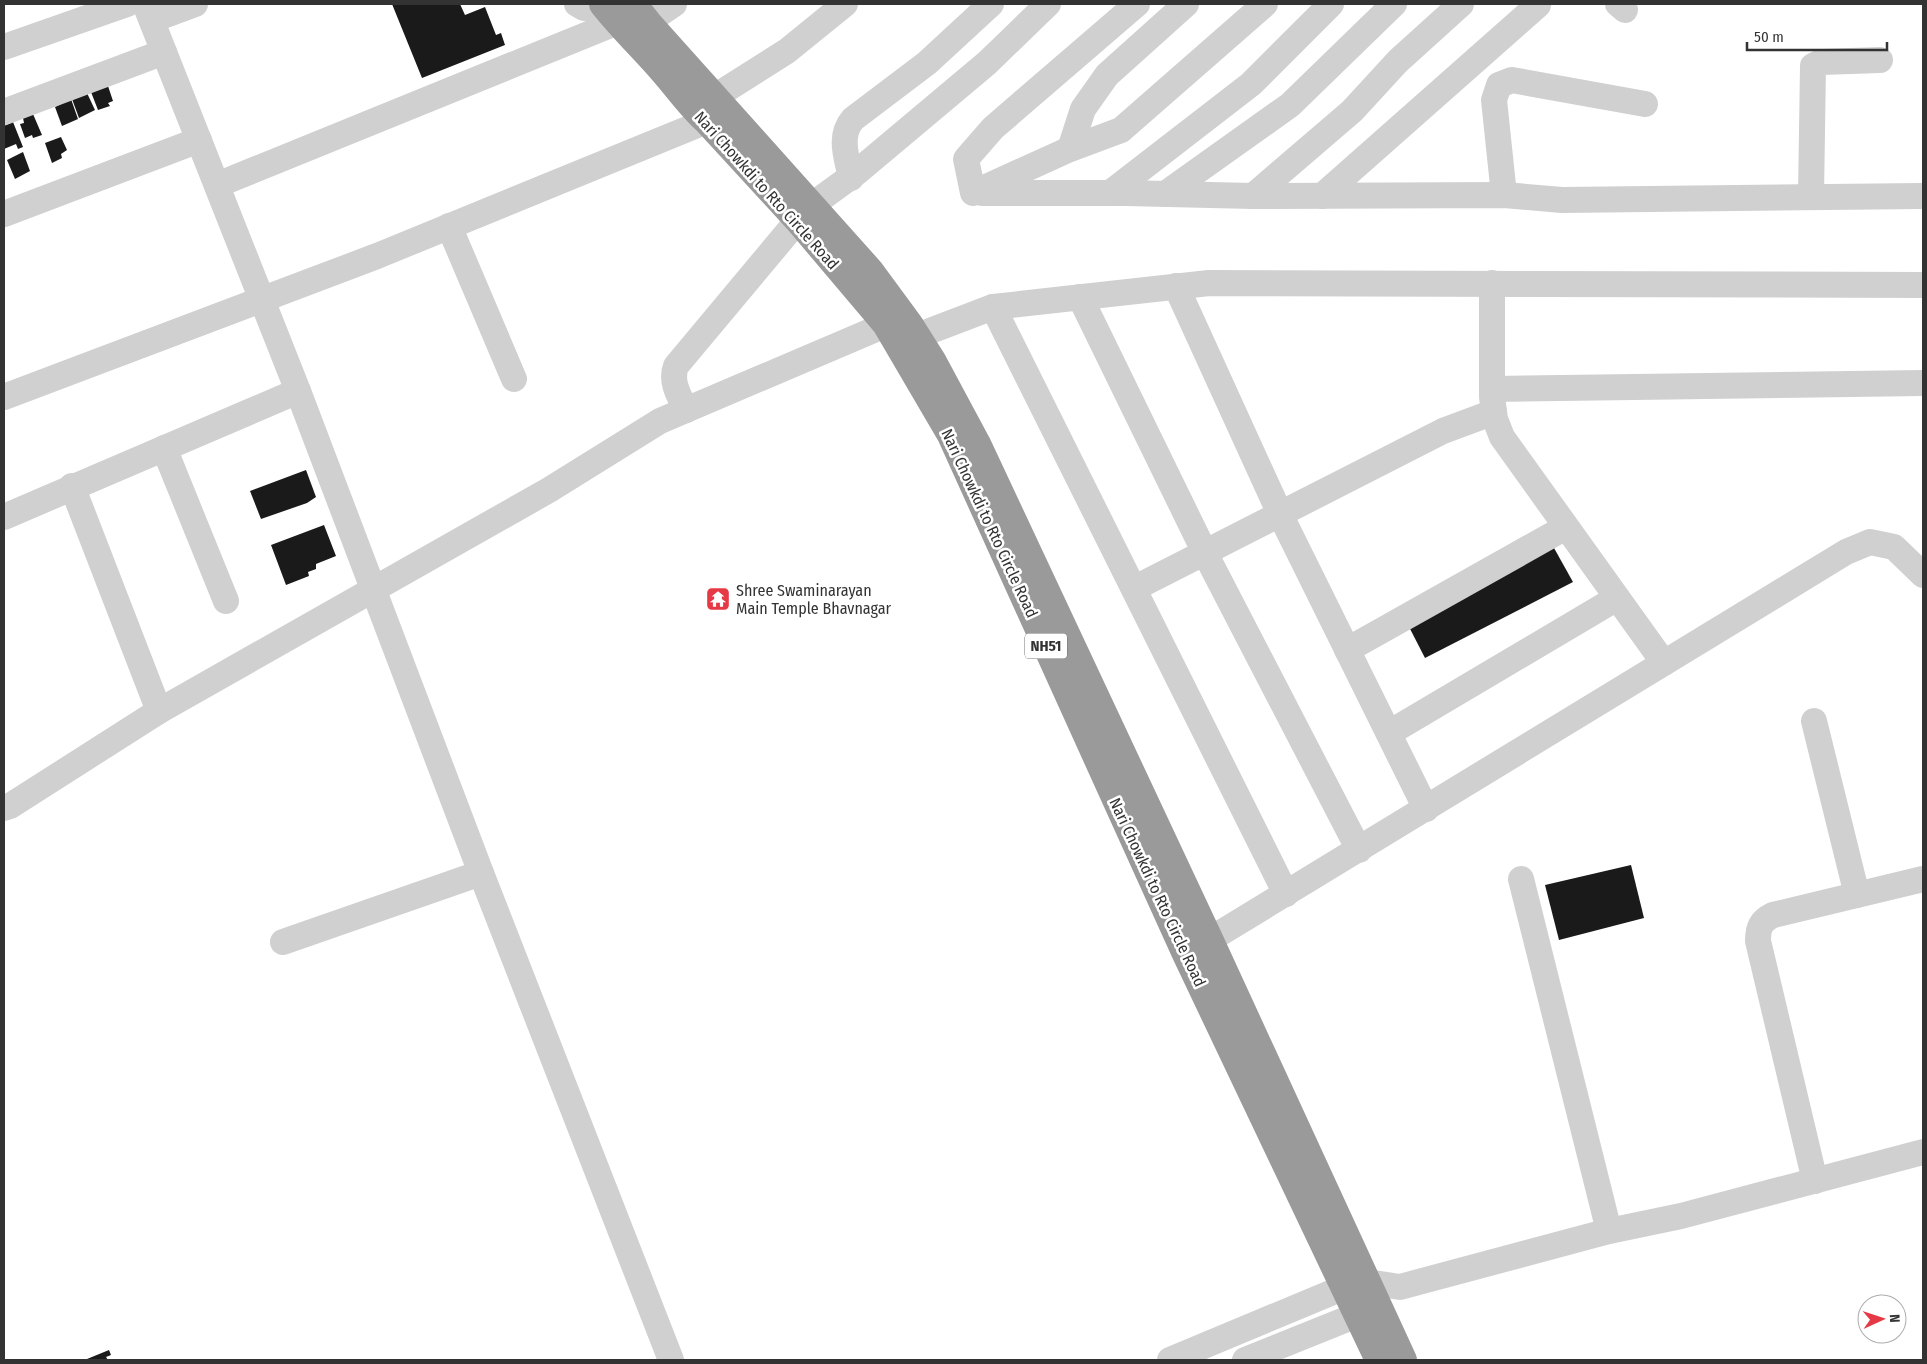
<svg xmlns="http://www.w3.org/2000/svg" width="1927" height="1364" viewBox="0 0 1927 1364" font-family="'Fira Sans Condensed',sans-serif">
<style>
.building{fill:#1a1a1a}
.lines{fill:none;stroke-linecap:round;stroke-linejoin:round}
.minor{stroke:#d0d0d0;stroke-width:26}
.highway{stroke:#9a9a9a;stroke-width:28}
.labels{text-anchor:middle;stroke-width:5;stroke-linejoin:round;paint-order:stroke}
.shield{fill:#fff;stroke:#707070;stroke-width:1}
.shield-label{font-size:15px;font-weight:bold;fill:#333}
.street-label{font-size:16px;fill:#333;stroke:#fff}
.poi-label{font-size:16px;fill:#333;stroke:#fff;text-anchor:start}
</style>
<rect width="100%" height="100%" fill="#fff"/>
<g class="building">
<polygon points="392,4 460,4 465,15 485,7 496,35 501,33 505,45 422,78"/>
<polygon points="108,86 113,101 108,103 110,106 98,110 91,92"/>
<polygon points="87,93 95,110 79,118 72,99"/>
<polygon points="71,99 78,119 62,126 55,107"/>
<polygon points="33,114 42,135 33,138 32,135 25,138 20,124 24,123 23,118"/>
<polygon points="13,122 23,147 18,149 16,144 4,149 4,126"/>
<polygon points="61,137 67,150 61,154 62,158 52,163 45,143"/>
<polygon points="23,152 30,171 15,179 7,160"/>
<polygon points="306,470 316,497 307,503 261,519 250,491"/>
<polygon points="324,525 336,556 316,564 316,569 308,572 309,576 286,585 271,545"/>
<polygon points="1554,548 1573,582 1425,658 1406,621"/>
<polygon points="1631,865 1644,918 1559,940 1545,885"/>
<polygon points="109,1350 111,1355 106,1357 108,1360 88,1360 87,1359"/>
</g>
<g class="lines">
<g class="minor">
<polyline points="145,4 298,391 481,873 671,1360"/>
<polyline points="577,4 584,8 609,12"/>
<polyline points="1137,4 993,128 966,159 973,193 1070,149 1121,130 1265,4"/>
<polyline points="1618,4 1625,10"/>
<polyline points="152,20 195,4"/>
<polyline points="630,34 674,4"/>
<polyline points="4,47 127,4"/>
<polyline points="697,108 787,51 845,4"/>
<polyline points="4,112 164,52"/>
<polyline points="1070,149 1083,109 1107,75 1186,4"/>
<path d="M851 178C847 158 838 136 853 119L927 63 991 4"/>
<polyline points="217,185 618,22"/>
<polyline points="982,193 1125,193 1253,196 1352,111 1398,61 1461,4"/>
<polyline points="1110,193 1251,84 1331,4"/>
<polyline points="1165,194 1290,105 1394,4"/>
<polyline points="1504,195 1494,100 1499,85 1512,80 1645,104"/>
<polyline points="1253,196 1504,195 1562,200 1923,196"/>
<polyline points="1322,196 1538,5"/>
<polyline points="1811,196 1813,66 1821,62 1880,60"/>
<polyline points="812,205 856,173 987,63 1048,4"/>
<polyline points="4,214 199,140"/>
<polyline points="449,226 514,379"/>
<polyline points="1492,283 1492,397 1495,419 1502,437 1664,663"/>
<polyline points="1176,286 1280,514 1426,809"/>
<polyline points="1080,297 1205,553 1359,850"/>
<polyline points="993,307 1286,894"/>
<polyline points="899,346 917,336 993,307 1209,283 1923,285"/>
<polyline points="1492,389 1923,383"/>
<polyline points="4,397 377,256 707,121"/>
<path d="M686 410C679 396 670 381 676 366L798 220"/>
<polyline points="164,448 226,601"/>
<polyline points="72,486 159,711"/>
<polyline points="4,517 298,391"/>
<polyline points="1135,588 1443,431 1494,412"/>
<polyline points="1347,650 1566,527"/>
<polyline points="1814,721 1857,895"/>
<polyline points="1389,733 1617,598"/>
<polyline points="4,808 10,806 159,711 549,490 660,421 904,317"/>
<polyline points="1521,879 1609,1231"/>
<polyline points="283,942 481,873"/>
<polyline points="1191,951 1846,552 1870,542 1894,547 1923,575"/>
<path d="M1815 1181 1758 941C1758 927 1761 921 1773 915L1923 879"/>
<polyline points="1170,1360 1345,1287 1367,1282 1400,1287 1609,1231 1681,1216 1923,1152"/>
<polyline points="1245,1360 1377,1307"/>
</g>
<g class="highway">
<path d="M603 4C622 28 643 48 663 71 678 88 690 106 707 121L798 220 886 324 951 435 1186 954 1379 1360"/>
<polyline points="633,4 648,23 870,271 909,324 933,362 977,444 1210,941 1403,1360"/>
</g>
</g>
<defs>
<symbol id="temple-square" viewBox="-11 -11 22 22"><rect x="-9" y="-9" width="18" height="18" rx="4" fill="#e63946" stroke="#fff"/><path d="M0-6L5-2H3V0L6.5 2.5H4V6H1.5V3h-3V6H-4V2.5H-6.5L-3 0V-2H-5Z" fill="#fff"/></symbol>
</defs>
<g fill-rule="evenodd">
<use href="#temple-square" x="704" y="585" width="28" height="28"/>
</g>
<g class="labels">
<rect class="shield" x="1025" y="633.5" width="42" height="25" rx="4"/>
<g class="shield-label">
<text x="1046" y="651">NH51</text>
</g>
<g class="street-label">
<text transform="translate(767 190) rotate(48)" y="6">Nari Chowkdi to Rto Circle Road</text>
<text transform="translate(990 523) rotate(65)" y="6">Nari Chowkdi to Rto Circle Road</text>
<text transform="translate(1158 892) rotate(65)" y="6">Nari Chowkdi to Rto Circle Road</text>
</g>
<g class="poi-label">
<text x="736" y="596">Shree Swaminarayan<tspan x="736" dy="18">Main Temple Bhavnagar</tspan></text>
</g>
</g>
<rect width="1927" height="1364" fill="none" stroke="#333333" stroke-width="10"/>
<g transform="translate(1882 1319) rotate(87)"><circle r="24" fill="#ffffff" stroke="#adadad"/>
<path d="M0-4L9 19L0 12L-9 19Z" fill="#e63946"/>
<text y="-8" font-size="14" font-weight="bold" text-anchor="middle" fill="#333333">N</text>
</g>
<path d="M1747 42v8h140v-8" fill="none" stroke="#333333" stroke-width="2.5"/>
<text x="1754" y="42" font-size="15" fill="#333333" stroke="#ffffff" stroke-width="4" paint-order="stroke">50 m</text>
</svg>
